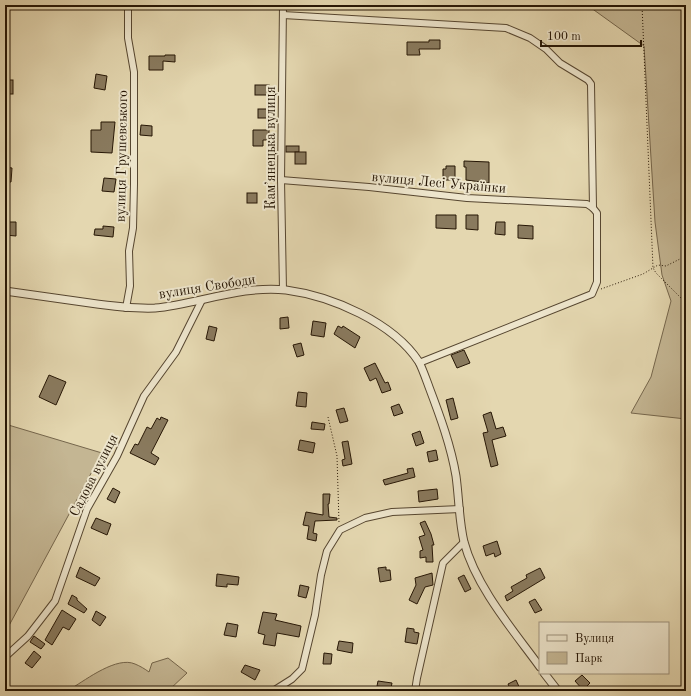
<svg xmlns="http://www.w3.org/2000/svg" width="691" height="696" viewBox="0 0 691 696" font-family="'Old Standard TT',serif">
<style>
.green{fill:#c4b693;stroke:#75664c}
.building{fill:#897a5e;stroke:#261605}
.lines{fill:none;stroke-linecap:round;stroke-linejoin:round}
.minor-casing{stroke:#564630;stroke-width:8}
.tertiary-casing{stroke:#564630;stroke-width:9}
.path{stroke:#261605;stroke-width:1;stroke-dasharray:1 2;stroke-linecap:butt}
.minor{stroke:#ede5cc;stroke-width:6}
.tertiary{stroke:#ede5cc;stroke-width:7}
.labels{text-anchor:middle;stroke-width:4;stroke-linejoin:round;paint-order:stroke}
.street-label{font-size:14px;fill:#261605;stroke:#ede5cc}
</style>
<rect width="100%" height="100%" fill="#e4d7b0"/>
<filter id="stains"><feTurbulence type="fractalNoise" baseFrequency=".005" numOctaves="4"/><feColorMatrix values="0 0 0 0 .2 0 0 0 0 .09 0 0 0 0 .02 0 0 0 .5 -.17"/></filter>
<radialGradient id="worn" r=".72"><stop offset=".6" stop-color="#630" stop-opacity="0"/><stop offset="1" stop-color="#630" stop-opacity=".3"/></radialGradient>
<g class="green">
<polygon points="587,5 686,5 686,419 631,413 651,377 671,301 662,275 655,222 644,46"/>
<polygon points="5,424 102,453 5,633"/>
<path d="M168 658 187 673 168 691H71L72 688C87 679 117 656 135 664 140 666 145 669 149 672L152 663Z"/>
</g>
<g class="building">
<polygon points="429,40 440,40 440,49 419,49 420,55 407,55 407,42 429,42"/>
<polygon points="165,55 175,55 175,62 163,61 163,70 149,70 149,56 165,56"/>
<polygon points="96,74 107,76 105,90 94,88"/>
<rect x="5" y="80" width="8" height="14"/>
<rect x="255" y="85" width="14" height="10"/>
<rect x="258" y="109" width="10" height="9"/>
<polygon points="101,122 115,122 112,153 91,152 91,130 101,130"/>
<polygon points="141,125 152,126 152,136 140,135"/>
<polygon points="253,130 269,130 269,140 263,140 263,146 253,146"/>
<rect x="286" y="146" width="13" height="6"/>
<rect x="295" y="152" width="11" height="12"/>
<polygon points="464,161 489,162 489,183 466,180 466,167 464,167"/>
<polygon points="446,166 455,166 455,180 443,180 443,169 446,169"/>
<polygon points="5,167 12,168 11,182 5,182"/>
<polygon points="104,178 116,179 114,192 102,191"/>
<rect x="247" y="193" width="10" height="10"/>
<polygon points="436,215 456,215 456,229 436,228"/>
<polygon points="466,215 478,215 478,230 466,229"/>
<polygon points="6,222 16,222 16,236 5,235"/>
<polygon points="496,222 505,222 505,235 495,234"/>
<polygon points="518,225 533,226 533,239 518,238"/>
<polygon points="103,226 114,227 113,237 94,235 95,229 103,229"/>
<polygon points="288,317 289,328 280,329 280,318"/>
<polygon points="313,321 326,323 324,337 311,335"/>
<polygon points="209,326 217,328 214,341 206,339"/>
<polygon points="338,326 342,328 343,326 360,337 355,348 334,334"/>
<polygon points="301,343 304,355 297,357 293,345"/>
<polygon points="464,350 470,363 457,368 451,355"/>
<polygon points="375,363 385,383 388,382 391,390 382,393 376,378 370,381 364,368"/>
<polygon points="49,375 66,382 56,405 39,397"/>
<polygon points="298,392 307,393 306,407 296,406"/>
<polygon points="453,398 458,418 451,420 446,400"/>
<polygon points="399,404 403,413 394,416 391,407"/>
<polygon points="344,408 348,421 340,423 336,410"/>
<polygon points="491,412 496,429 503,427 506,436 492,440 498,465 491,467 483,433 488,432 483,415"/>
<polygon points="161,417 168,420 151,453 159,458 155,465 130,453 135,444 138,445 147,427 151,429 157,418 160,420"/>
<polygon points="312,422 325,424 324,430 311,429"/>
<polygon points="420,431 424,443 416,446 412,434"/>
<polygon points="300,440 315,443 313,453 298,450"/>
<polygon points="348,441 352,464 343,466 342,460 345,459 342,442"/>
<polygon points="436,450 438,460 429,462 427,452"/>
<polygon points="413,468 415,477 385,485 383,480 408,473 407,469"/>
<polygon points="113,488 120,492 115,503 107,499"/>
<polygon points="437,489 438,499 419,502 418,491"/>
<polygon points="323,494 330,494 329,504 328,504 329,517 337,518 337,520 315,521 313,533 317,534 316,541 307,539 309,526 303,525 306,512 323,515"/>
<polygon points="96,518 111,524 107,535 91,528"/>
<polygon points="425,521 431,534 434,545 432,545 433,562 426,562 426,557 420,558 420,551 423,550 419,537 425,535 420,523"/>
<polygon points="497,541 501,554 495,557 494,553 486,556 483,546"/>
<polygon points="80,567 100,578 95,586 76,577"/>
<polygon points="386,567 386,570 390,570 391,580 380,582 378,568"/>
<polygon points="540,568 545,578 507,601 505,596 513,591 511,587 527,578 526,575"/>
<polygon points="432,573 433,585 425,587 417,604 409,600 416,585 415,578"/>
<polygon points="217,574 239,577 238,585 227,584 227,587 216,586"/>
<polygon points="464,575 471,589 465,592 458,578"/>
<polygon points="300,585 309,587 306,598 298,596"/>
<polygon points="72,595 77,598 77,600 87,609 84,613 68,604"/>
<polygon points="535,599 542,610 535,613 529,602"/>
<polygon points="62,610 76,619 69,630 63,627 52,645 45,640"/>
<polygon points="96,611 106,617 100,626 92,620"/>
<polygon points="263,612 277,614 275,620 301,626 299,637 277,633 275,646 263,644 265,635 258,633"/>
<polygon points="227,623 238,625 236,637 224,635"/>
<polygon points="407,628 414,629 414,632 419,633 417,644 405,642"/>
<polygon points="34,636 45,644 41,649 30,642"/>
<polygon points="339,641 353,643 352,653 337,650"/>
<polygon points="34,651 41,657 32,668 25,663"/>
<polygon points="324,653 332,654 331,664 323,664"/>
<polygon points="245,665 260,670 255,680 241,672"/>
<polygon points="582,675 590,683 583,690 575,681"/>
<polygon points="516,680 521,691 511,691 508,684"/>
<polygon points="378,681 392,683 391,688 377,686"/>
</g>
<g class="lines">
<defs>
<g id="minor">
<polyline points="283,5 281,180 283,290"/>
<polyline points="283,15 506,28 530,38 546,49 560,63 588,80 591,84 593,208"/>
<polyline points="281,180 369,187 467,198 587,204 593,208 597,213 597,282 592,294 419,363"/>
<polyline points="126,308 130,286 129,251 133,228 134,184 134,72 128,38 128,5"/>
<polyline points="5,657 28,636 55,601 87,509 117,456 144,396 176,352 202,300"/>
<polyline points="273,691 292,679 302,669 315,615 321,575 327,551 340,530 365,518 392,512 460,509"/>
<polyline points="415,691 417,678 443,563 464,542"/>
</g>
<g id="tertiary">
<path d="M5 291C33 295 61 299 90 303 111 306 133 309 155 308 198 304 242 285 286 290 331 296 393 322 419 362 423 370 426 379 429 387 440 416 451 446 456 476 459 498 459 521 464 542 476 587 513 630 540 667"/>
<polyline points="544,673 558,691"/>
</g>
</defs>
<use href="#minor" class="minor-casing"/>
<use href="#tertiary" class="tertiary-casing"/>
<g class="path">
<polyline points="642,5 653,268 656,273 686,303"/>
<polyline points="601,289 643,274 658,265 666,266 686,256"/>
<polyline points="328,417 337,456 339,523"/>
</g>
<use href="#minor" class="minor"/>
<use href="#tertiary" class="tertiary"/>
</g>
<g class="labels">
<g class="street-label">
<text transform="translate(270 148) rotate(-90)" y="5">Камʼянецька вулиця</text>
<text transform="translate(121 156) rotate(-89)" y="5">вулиця Грушевського</text>
<text transform="translate(439 182) rotate(5)" y="5">вулиця Лесі Українки</text>
<text transform="translate(207 286) rotate(-9)" y="5">вулиця Свободи</text>
<text transform="translate(93 475) rotate(-63)" y="5">Садова вулиця</text>
</g>
</g>
<rect width="691" height="696" fill="none" stroke="#e4d7b0" stroke-width="20"/>
<rect x="6" y="6" width="679" height="684" fill="none" stroke="#261605" stroke-width="2"/>
<rect x="10" y="10" width="671" height="676" fill="none" stroke="#261605"/>
<rect x="539" y="622" width="130" height="52" fill="#ede5cc" stroke="#9d927c"/>
<rect x="547" y="635" width="20" height="6" fill="#ede5cc" stroke="#9d927c"/>
<text x="575" y="642" font-size="12" fill="#261605">Вулиця</text>
<rect x="547" y="652" width="20" height="12" fill="#c4b693" stroke="#9d927c"/>
<text x="575" y="662" font-size="12" fill="#261605">Парк</text>
<path d="M541 40v6h100v-6" fill="none" stroke="#261605" stroke-width="2"/>
<text x="547" y="40" font-size="12" fill="#261605" stroke="#ede5cc" stroke-width="3" paint-order="stroke">100 m</text>
<rect width="100%" height="100%" filter="url(#stains)"/>
<rect width="100%" height="100%" fill="url(#worn)"/>
</svg>
